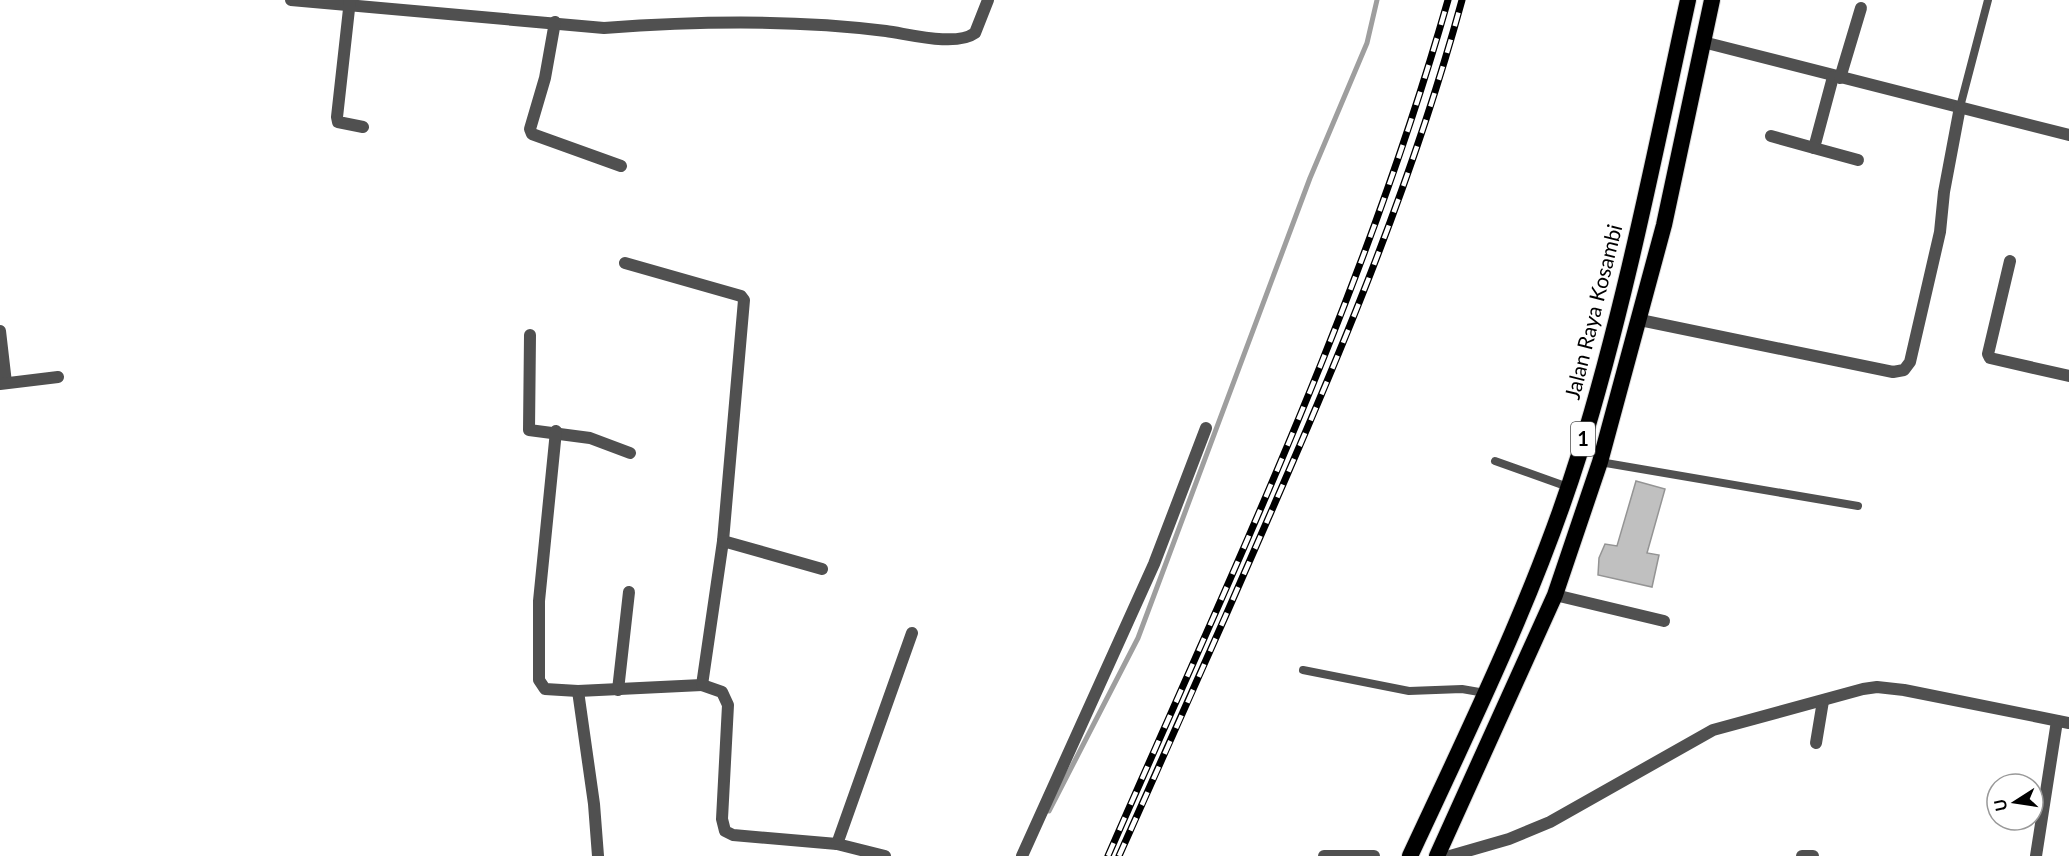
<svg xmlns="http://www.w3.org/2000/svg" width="2069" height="856" viewBox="0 0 2069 856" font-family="Lato,sans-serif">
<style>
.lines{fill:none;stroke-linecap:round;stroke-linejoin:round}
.stream{stroke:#9e9e9e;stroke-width:5}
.building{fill:#c0c0c0;stroke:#949494;stroke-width:1.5}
.trunk-casing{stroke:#dbdbdb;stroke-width:18}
.service{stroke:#505050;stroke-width:8}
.minor{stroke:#505050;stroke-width:12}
.trunk{stroke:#000;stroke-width:16}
.rail-casing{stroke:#000;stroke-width:7}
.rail{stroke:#fff;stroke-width:4.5;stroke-dasharray:14;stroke-linecap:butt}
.labels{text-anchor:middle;stroke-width:4.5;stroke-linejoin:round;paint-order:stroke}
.shield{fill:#fff;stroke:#4c4c4c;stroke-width:1.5}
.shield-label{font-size:20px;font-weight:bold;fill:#000}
.street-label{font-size:21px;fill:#000;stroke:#fff}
</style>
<rect width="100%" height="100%" fill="#fff"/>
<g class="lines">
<polyline class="stream" points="1049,811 1138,638 1310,178 1367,43 1377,0"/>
</g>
<polygon class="building" points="1636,481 1665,489 1647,553 1659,555 1652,587 1598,575 1599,558 1605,544 1617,546"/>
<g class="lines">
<defs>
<g id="trunk">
<path d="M1410 856C1471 725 1536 593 1579 455 1625 306 1655 152 1688 0"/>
<polyline points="1437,856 1555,595 1600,462 1664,225 1712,0"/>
</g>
</defs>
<use href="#trunk" class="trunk-casing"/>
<g class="service">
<polyline points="1960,107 1988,0"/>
<polyline points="1495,461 1568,487"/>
<polyline points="1600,462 1858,506"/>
<polyline points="1303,670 1409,691 1462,689 1485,693"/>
</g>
<g class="minor">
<path d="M291 0 604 28C697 21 793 19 886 31 909 34 956 47 975 33L988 0"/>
<polyline points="350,0 337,117 338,122 363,127"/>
<polyline points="555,22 545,78 530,129 532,134 621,166"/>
<polyline points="1703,42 2069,135"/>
<polyline points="1833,77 1814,148 1858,160"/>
<polyline points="1840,78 1861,8"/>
<polyline points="1771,136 1814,148"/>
<polyline points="2010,261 1988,354 1990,358 2069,376"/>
<polyline points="1640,320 1893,372 1904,370 1910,362 1940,232 1944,192 1960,107"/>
<polyline points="0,331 6,383"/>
<polyline points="530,335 529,430 590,438 630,453"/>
<polyline points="0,384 58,377"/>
<polyline points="556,431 539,601 539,680 545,689 578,691 702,685 723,541 744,300 741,296 625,263"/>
<polyline points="723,541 822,569"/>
<polyline points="1555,595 1664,621"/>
<polyline points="702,685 722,692 728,705 722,819 725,831 733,835 837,844"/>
<polyline points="618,690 629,592"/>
<polyline points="578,691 594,804 598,856"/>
<polyline points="1816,743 1823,701"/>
<polyline points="885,856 837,844 912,633"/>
<polyline points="1022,856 1154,564 1206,428"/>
<polyline points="1324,856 1374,856"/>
<polyline points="1450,856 1509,839 1550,822 1713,730 1863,689 1877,687 1904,690 2069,723"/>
<polyline points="1802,856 1813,856"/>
<polyline points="2036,856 2057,721"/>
</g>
<use href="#trunk" class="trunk"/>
<defs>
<g id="rail">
<path d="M1108 856C1231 574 1364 296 1448 0"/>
<path d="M1119 856C1170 742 1221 627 1271 512 1344 345 1414 177 1462 0"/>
</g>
</defs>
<use href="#rail" class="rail-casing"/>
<use href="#rail" class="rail"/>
</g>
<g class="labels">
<rect class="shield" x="1571" y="422" width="24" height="34" rx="4.5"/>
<g class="shield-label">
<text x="1583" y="446">1</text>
</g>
<g class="street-label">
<text transform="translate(1594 312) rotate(-76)" y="7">Jalan Raya Kosambi</text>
</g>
</g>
<g transform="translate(2015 802) rotate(258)"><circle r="28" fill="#ffffff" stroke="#999999" stroke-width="1.5"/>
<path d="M0-4.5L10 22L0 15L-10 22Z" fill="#000000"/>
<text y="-9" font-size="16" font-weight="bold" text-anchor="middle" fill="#000000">U</text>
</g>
</svg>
